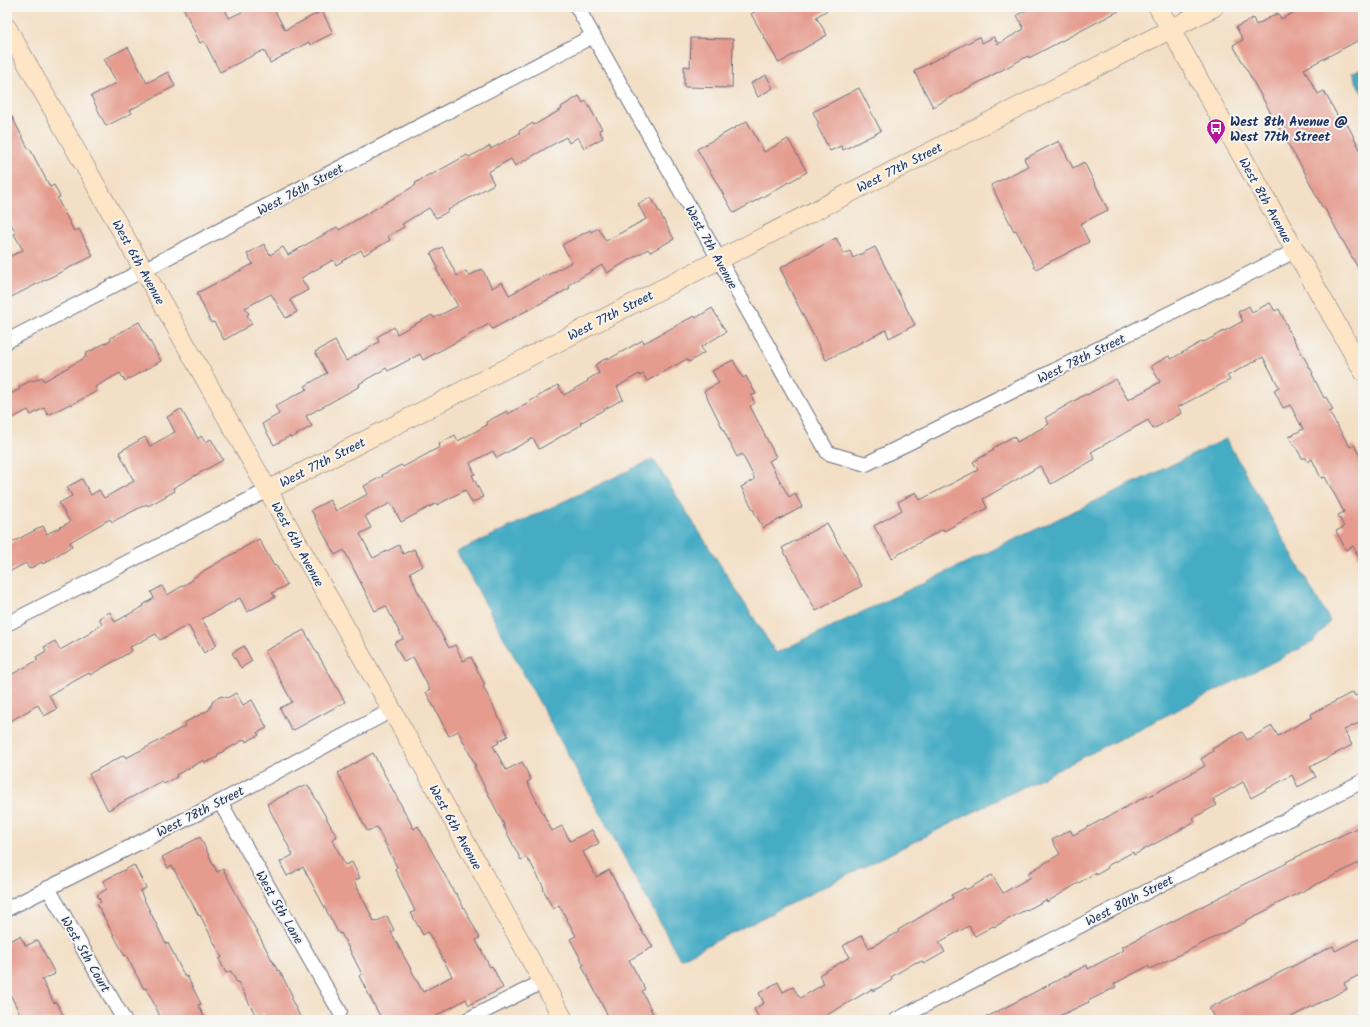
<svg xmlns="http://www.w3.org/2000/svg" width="1370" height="1027" viewBox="0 0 1370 1027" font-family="Kalam,sans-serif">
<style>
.water{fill:#44acc4;stroke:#306e91}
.building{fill:#e59b8e}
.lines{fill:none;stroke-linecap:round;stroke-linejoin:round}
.street-casing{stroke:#676d82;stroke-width:16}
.secondary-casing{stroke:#676d82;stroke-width:20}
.street{stroke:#fff;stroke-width:14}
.secondary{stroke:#fde5c5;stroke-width:19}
.labels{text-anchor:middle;stroke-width:4;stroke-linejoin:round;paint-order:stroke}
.poi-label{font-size:13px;font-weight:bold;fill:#1b2f5e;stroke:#f6f6f2;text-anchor:start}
.street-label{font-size:13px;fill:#1b2f5e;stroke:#f6f6f2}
</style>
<rect width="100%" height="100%" fill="#f6f6f2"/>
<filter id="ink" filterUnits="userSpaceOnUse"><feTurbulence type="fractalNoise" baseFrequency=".025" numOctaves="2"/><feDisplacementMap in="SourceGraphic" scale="8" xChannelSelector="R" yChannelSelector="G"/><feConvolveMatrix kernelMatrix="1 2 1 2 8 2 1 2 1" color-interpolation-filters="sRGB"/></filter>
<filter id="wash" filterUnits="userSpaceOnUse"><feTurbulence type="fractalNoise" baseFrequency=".012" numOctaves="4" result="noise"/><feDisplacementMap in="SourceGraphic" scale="16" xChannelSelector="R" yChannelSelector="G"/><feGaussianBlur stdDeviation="0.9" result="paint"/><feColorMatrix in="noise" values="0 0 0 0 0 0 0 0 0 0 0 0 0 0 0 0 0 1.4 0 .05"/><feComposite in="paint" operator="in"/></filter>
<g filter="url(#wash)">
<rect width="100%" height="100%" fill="#f3dfc5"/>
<g class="water">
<polygon points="1363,67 1363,95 1352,73"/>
<polygon points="1226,439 1330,621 1313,642 680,959 457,552 653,459 776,653"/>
</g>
<g id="blocks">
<g class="building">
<polygon points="183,7 224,7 229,18 252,7 273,7 285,30 322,11 333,33 310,45 309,42 270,63 264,50 220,72 204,41 200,43"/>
<polygon points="763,7 832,7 816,17 827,35 779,63 751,14"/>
<polygon points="1032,7 1126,7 1029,58 1028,56 933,107 914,71 979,37 982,43 994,37 998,44 1024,29 1017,15"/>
<polygon points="1305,7 1363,7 1363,38 1304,69 1318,94 1324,91 1338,117 1342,114 1363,155 1363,277 1324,207 1322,207 1303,169 1289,146 1233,45 1243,40 1236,27 1253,18 1256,25 1278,13 1281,19"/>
<polygon points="691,38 733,39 732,88 684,87 684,66 690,67"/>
<polygon points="128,47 147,83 168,72 175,86 130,110 132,113 106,126 91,96 117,83 104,59"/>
<polygon points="766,75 773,88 758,97 751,83"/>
<polygon points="859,88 881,131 843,150 841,146 830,151 817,125 819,124 813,112"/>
<polygon points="579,96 583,103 586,101 602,129 599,130 603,138 584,148 578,137 569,143 566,137 515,166 511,159 488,172 494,184 448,210 449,211 436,218 429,208 402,224 404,227 388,236 390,240 364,255 361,250 336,265 333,260 301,278 308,290 290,300 297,312 286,318 271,294 245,308 249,314 247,315 252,324 224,340 214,322 211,323 197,293 253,264 247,254 264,244 270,255 283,247 288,255 337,227 339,230 416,185 415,183 430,174 431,175 467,155 469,157 490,146 491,149 520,133 519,131 533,123 534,125 562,109 561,107"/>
<polygon points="7,107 29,150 30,149 50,187 54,185 60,197 57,198 74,231 79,229 93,256 7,299 7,258 23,250 14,234 16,233 7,217"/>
<polygon points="747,121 764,152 788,139 807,172 734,213 697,149"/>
<polygon points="1059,141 1073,168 1084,162 1108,210 1080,224 1089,242 1036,269 1016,230 1014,231 991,185 1028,166 1024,159"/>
<polygon points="651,197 674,239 650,252 648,249 607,273 602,265 568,285 570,288 492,329 489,324 423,360 420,354 388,371 386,368 359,384 360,386 306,416 312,426 291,438 290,436 274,445 262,424 279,414 275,406 307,389 305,386 327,373 315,352 335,341 346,361 379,342 377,337 394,327 397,334 432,315 434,318 458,306 436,269 438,268 431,253 442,247 457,276 466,271 469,276 482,269 492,288 502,282 509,295 545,275 546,276 572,262 562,245 590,230 591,232 598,228 606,241 646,219 638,204"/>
<polygon points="836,238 844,254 850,251 853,258 875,247 915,325 889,338 886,330 826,360 786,282 787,282 780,268"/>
<polygon points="1270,303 1275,311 1279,309 1288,328 1287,328 1313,373 1312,374 1324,398 1326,397 1333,410 1329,412 1350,447 1354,445 1363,462 1363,565 1353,546 1346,550 1336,531 1344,527 1338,515 1344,512 1325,477 1321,478 1312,459 1308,462 1305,457 1303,459 1289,437 1303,429 1290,405 1283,408 1274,390 1279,387 1263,357 1227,376 1230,380 1178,407 1182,413 1153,429 1148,420 1091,452 1095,459 1051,484 1040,466 983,499 987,508 944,531 943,529 892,558 874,526 902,510 898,502 916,492 920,500 978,470 973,462 994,450 993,448 1014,436 1017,442 1049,424 1045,418 1086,394 1087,395 1116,379 1128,400 1160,382 1151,366 1169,356 1171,359 1203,341 1204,342 1243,321 1238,312 1249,306 1252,312"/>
<polygon points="712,308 726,332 701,347 704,353 689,362 687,359 647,381 643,374 640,376 639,374 617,387 623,399 580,423 581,425 539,449 533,438 497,458 493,451 470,463 475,474 472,475 483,497 472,503 465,490 437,505 437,503 401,522 391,503 365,516 371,528 360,534 373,558 399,545 403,554 414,549 423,566 410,572 417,590 449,648 455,645 463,661 471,657 485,685 483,686 508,736 498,741 499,743 493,746 506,770 522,762 531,780 527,782 552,831 562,826 570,841 592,830 599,843 583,852 596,877 609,870 644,935 645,934 653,947 629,960 645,989 642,991 656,1020 610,1020 582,966 584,965 570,939 576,936 559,905 553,909 543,889 544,888 530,862 529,862 526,857 521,860 503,825 504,825 474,766 476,766 458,731 449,736 426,692 430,690 413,657 404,662 394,643 403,639 386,606 375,611 344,550 335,555 311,510 330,500 336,511 368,494 364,486 383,476 382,475 401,465 403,467 440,447 439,444 455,435 458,441 487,425 486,422 507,411 508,414 558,385 564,395 588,381 587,380 599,373 595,365 608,357 609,359 643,340 644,343 694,316 696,318"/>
<polygon points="139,322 161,361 125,381 120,373 95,387 97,391 71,405 70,404 48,415 44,408 31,415 28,410 7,421 7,396 20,389 19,387 32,380 33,381 42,377 44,381 86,357 85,354 111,340 110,338"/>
<polygon points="733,360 743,378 746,376 756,394 751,396 755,403 750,406 776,457 769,461 789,497 795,493 802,507 763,528 741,487 754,480 754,477 742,454 737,457 704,391 719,383 712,371"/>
<polygon points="181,409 198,439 201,436 205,442 211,439 223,460 173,488 175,491 148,506 147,504 112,522 110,519 70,542 72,546 43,564 42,562 29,569 26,563 7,573 7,545 43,526 47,534 70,522 59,503 72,496 67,487 82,479 91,495 99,490 104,498 134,481 119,452 145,437 150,446 175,432 167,417"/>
<polygon points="827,523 862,586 816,611 782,548"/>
<polygon points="259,539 274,566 276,565 287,585 272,593 275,597 247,612 240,598 202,619 217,645 204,653 188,625 160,640 156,634 130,647 132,651 90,675 89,673 49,695 57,709 44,716 38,705 7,723 7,677 38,660 36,657 46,651 44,647 55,641 60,650 92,632 91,631 102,624 99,618 110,612 115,622 144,606 143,605 154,598 151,592 162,586 167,595 193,580 192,579 205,570"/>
<polygon points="304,630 345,702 292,731 280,708 292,702 265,651"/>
<polygon points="244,646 252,661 241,668 232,653"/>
<polygon points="1353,692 1355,696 1363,692 1363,721 1344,730 1352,745 1310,767 1316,777 1298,787 1292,775 1251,798 1243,782 1213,799 1217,805 1193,818 1195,821 1169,836 1134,855 1133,852 1107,866 1108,868 1096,875 1095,873 1047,902 1046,900 1027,910 1027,909 994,927 993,926 975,936 969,926 939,942 945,952 924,964 922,961 917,963 916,962 891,977 892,980 873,991 872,989 818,1020 760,1020 754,1009 764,1003 759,993 778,982 783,992 793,987 800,998 824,984 819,975 850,957 843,946 862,935 869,948 899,932 898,930 953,898 951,895 965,888 966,890 992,875 1003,893 1031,877 1028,873 1060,854 1052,840 1070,830 1073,835 1147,796 1148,797 1205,766 1201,759 1213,751 1212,749 1242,732 1247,740 1272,726 1278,736 1312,717 1311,714"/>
<polygon points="236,693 243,705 252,700 267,728 257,733 259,735 246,742 245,739 217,755 218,757 205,763 204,760 176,775 177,777 164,784 162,781 108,810 89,774 124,755 126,758 155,743 185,726 184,723 209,710 213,701 221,696 227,698"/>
<polygon points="373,753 414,829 418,826 455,894 456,893 480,938 476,940 490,967 492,966 503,988 469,1005 466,999 436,1016 439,1020 382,1020 359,976 362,974 341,933 339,934 303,867 287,876 280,862 293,855 267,804 300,787 301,788 308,785 337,837 332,839 345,865 352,862 360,878 354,881 374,921 375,920 376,922 387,916 394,930 391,932 423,992 452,976 428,932 423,935 411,913 415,911 395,869 397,867 377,827 367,831 338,773"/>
<polygon points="1363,825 1363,861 1273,906 1273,907 1245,921 1246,922 1150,969 1148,966 1114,984 1116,987 1088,1001 1089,1002 1051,1020 981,1020 1087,965 1088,969 1124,950 1122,947 1287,863 1286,862"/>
<polygon points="200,837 217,872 223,869 278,971 279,970 293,997 291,999 302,1020 266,1020 263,1013 256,1016 238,982 237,983 231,971 226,973 219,959 222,958 200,915 199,916 172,866 168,868 162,857"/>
<polygon points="134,865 146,888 140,891 166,944 168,943 185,977 187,976 201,1004 198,1005 206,1020 162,1020 146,988 144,989 126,955 125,956 97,904 101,902 97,895 107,889 103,881"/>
<polygon points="20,936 26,946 38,940 55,974 42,980 54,1003 56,1002 66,1020 23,1020 7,988 7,942"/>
<polygon points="1363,937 1363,973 1344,983 1347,989 1285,1020 1215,1020 1209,1008 1333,946 1335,951"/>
</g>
</g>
</g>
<g filter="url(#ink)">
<use href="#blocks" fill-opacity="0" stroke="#676d82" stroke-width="1"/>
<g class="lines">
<defs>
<g id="street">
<polyline points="577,7 828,453 866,464 1295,251"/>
<polyline points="7,341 593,36"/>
<polyline points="7,624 268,490"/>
<polyline points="220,802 340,1012"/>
<polyline points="48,888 124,1020"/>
<polyline points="7,909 220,802 392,710"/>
<polyline points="467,1020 542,982"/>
<polyline points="896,1020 1363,781"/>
</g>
<g id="secondary">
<polyline points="1158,7 1363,371"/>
<polyline points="7,28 392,710 564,1020"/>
<polyline points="268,490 1214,7"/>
</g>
</defs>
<use href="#street" class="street-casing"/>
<use href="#secondary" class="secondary-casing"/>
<use href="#street" class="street"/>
<use href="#secondary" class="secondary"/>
</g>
</g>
<defs>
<symbol id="bus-pin" viewBox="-11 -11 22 30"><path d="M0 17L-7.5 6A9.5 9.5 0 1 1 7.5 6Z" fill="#b5179e" stroke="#f6f6f2"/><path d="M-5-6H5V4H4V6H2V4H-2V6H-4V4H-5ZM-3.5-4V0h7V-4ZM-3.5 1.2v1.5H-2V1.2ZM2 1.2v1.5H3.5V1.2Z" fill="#fff"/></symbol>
</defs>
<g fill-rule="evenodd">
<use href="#bus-pin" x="1205" y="117" width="22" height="30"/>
</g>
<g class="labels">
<g class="poi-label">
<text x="1230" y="126">West 8th Avenue @<tspan x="1230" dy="15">West 77th Street</tspan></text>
</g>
<g class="street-label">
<text transform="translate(899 167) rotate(-27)" y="5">West 77th Street</text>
<text transform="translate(300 189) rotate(-28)" y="5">West 76th Street</text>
<text transform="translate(1266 200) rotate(61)" y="5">West 8th Avenue</text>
<text transform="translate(712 247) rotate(61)" y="5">West 7th Avenue</text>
<text transform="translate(139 262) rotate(61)" y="5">West 6th Avenue</text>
<text transform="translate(610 315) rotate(-27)" y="5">West 77th Street</text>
<text transform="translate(1081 358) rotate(-26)" y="5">West 78th Street</text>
<text transform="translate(322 462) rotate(-27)" y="5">West 77th Street</text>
<text transform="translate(298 544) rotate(61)" y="5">West 6th Avenue</text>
<text transform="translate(200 811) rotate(-27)" y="5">West 78th Street</text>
<text transform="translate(456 827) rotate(61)" y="5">West 6th Avenue</text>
<text transform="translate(1129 900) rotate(-27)" y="5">West 80th Street</text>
<text transform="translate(280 907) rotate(60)" y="5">West 5th Lane</text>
<text transform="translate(86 954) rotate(60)" y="5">West 5th Court</text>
</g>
</g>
<rect width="1370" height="1027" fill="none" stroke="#f6f6f2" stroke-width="24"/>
</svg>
